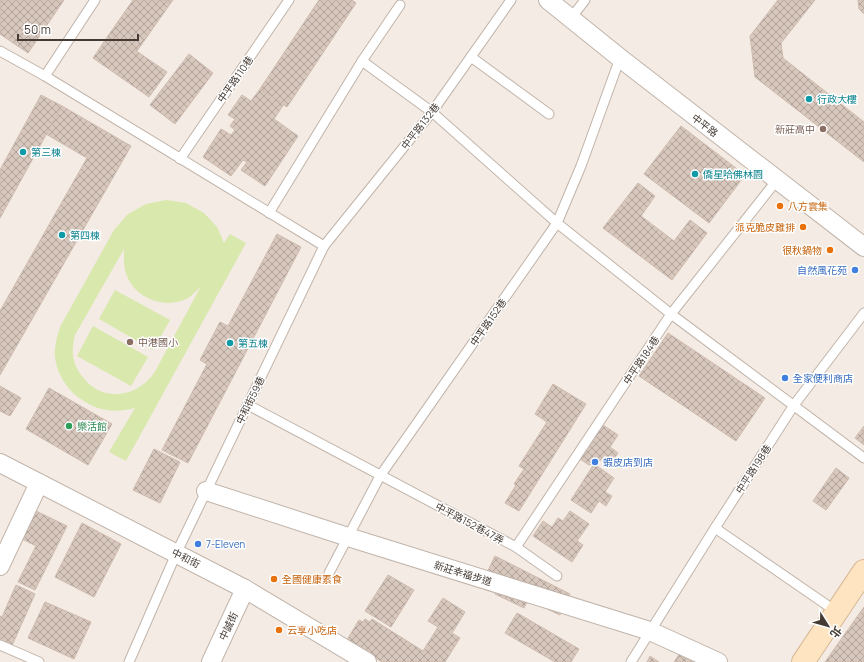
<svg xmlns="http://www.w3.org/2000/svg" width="864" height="662" viewBox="0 0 864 662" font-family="Manrope,'Noto Sans TC',sans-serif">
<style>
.green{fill:#d9e8ac;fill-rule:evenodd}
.building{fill:url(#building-cross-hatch);stroke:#cfbbad}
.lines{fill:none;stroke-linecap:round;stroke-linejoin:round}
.lane-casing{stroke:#c1b4aa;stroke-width:11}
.street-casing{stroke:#c1b4aa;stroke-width:20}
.secondary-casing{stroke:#d7b895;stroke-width:24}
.lane{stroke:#fff;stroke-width:9}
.street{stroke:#fff;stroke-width:18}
.secondary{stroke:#ffe4c2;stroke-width:22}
.culture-dot{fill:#0f9aa8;stroke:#fff;stroke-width:1.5}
.education-dot{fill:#8d6e63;stroke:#fff;stroke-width:1.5}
.food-dot{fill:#e8710a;stroke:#fff;stroke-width:1.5}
.shop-dot{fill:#3f7fe0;stroke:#fff;stroke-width:1.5}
.leisure-dot{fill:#2e9e5b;stroke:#fff;stroke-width:1.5}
.labels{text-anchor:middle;stroke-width:3;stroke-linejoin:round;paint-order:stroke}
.street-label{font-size:10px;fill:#453b34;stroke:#fff}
.culture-label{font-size:10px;fill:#0d838f;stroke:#fff;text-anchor:start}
.education-label{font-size:10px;fill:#785e54;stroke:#fff;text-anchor:end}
.food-label{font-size:10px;fill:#c56008;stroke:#fff;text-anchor:start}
.shop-label{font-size:10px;fill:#366cbe;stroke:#fff;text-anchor:start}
.leisure-label{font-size:10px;fill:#27864d;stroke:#fff;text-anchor:start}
</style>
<defs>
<pattern id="building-cross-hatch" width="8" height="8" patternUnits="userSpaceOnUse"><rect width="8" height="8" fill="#d7c7bd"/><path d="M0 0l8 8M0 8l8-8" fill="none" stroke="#b0a39a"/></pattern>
</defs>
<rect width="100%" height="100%" fill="#f3ebe4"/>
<g class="green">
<path d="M166 200 186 203 204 213 217 227 224 243 230 234 246 243 126 461 109 452 135 408C127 410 116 412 107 410 81 406 58 384 55 357 54 347 57 337 60 327L114 230 128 214 146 204ZM124 249C124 257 123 267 127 276 136 299 166 310 188 298 193 295 198 289 201 286 189 308 177 331 165 353 160 361 156 373 149 379 132 397 105 400 87 382 73 367 70 354 75 335Z"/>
<polygon points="115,290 170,320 153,350 99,319"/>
<polygon points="93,326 148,357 131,386 77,356"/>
</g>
<g class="building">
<polygon points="0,0 64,0 28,53 0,34"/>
<polygon points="133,0 164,0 170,4 137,51 110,33"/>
<polygon points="164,0 173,0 170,4"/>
<polygon points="319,0 352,0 356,3 287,107 260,89"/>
<polygon points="778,0 815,0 781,43 783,58 864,122 864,162 755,77 750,36"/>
<polygon points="858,0 864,0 864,14 859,9"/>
<polygon points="110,33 167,72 149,97 93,58"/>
<polygon points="189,54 213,73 175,124 150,105"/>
<polygon points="260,89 284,104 274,119 298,136 265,186 241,170 247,162 243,160 231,176 203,157 221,129 231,135 235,130 230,126 235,119 228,115 242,95 251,101"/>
<polygon points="41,95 62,106 0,218 0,170"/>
<polygon points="62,106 131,146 0,375 0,311 87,158 46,134"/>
<polygon points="681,126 745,175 709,223 644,174"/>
<polygon points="638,183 655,196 641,216 674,241 690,220 707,233 672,280 603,228"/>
<polygon points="277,234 301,247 188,463 162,450 207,364 200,360 220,322 228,326"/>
<polygon points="668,333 765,398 736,441 639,376"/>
<polygon points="553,384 586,404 519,511 505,503 516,485 514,484 524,469 519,466 547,422 535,414"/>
<polygon points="0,386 21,398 10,416 0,411"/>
<polygon points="49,388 112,424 88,465 26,429"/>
<polygon points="600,423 618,435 610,447 618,453 611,463 602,458 600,461 589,465 577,457"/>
<polygon points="864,426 864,445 855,438"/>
<polygon points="154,449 180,462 160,503 133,490"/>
<polygon points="594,464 614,478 605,492 612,496 606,506 599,501 591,513 571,500"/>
<polygon points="836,468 849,478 826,510 813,501"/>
<polygon points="34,510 67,526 35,590 18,582 36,546 20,538"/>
<polygon points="570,511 589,524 577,541 583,545 572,562 533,536 543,521 552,527 558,518 563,521"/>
<polygon points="82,523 121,544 94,597 55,577"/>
<polygon points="495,556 570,594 560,615 528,600 524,608 495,594 500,585 485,577"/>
<polygon points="388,575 414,590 391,627 365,611"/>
<polygon points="16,585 35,594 10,650 0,645 0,616 2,617"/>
<polygon points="443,598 465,612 452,633 460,638 445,662 382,662 347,640 359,620 363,622 365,619 370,622 372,619 423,651 438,627 428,621"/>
<polygon points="45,602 91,622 74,659 28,638"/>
<polygon points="864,607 864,662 825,662"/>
<polygon points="517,613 579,649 571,662 555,662 505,633"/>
<polygon points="682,650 701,662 674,662"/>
<polygon points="650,656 659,662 647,662"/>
</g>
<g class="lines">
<defs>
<g id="lane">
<polyline points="571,18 585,0"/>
<polyline points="0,51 45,76 324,246"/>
<polyline points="471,57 549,114"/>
<polyline points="362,61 432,112 557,223 671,314 864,458"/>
<polyline points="45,76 95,0"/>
<polyline points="180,159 289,0"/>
<polyline points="269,213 362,61 400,5"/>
<polyline points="248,405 516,547 557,576"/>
<polyline points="715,528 837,612"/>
<polyline points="516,547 671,314 777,180"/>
<polyline points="329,573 380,476 557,223 581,166 620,58"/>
<polyline points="0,645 39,662"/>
<polyline points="129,662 176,554 324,246 432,112 511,0"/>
<polyline points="631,662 715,528 794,405 864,313"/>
</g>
<g id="street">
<polyline points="548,0 620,58 864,247"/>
<polyline points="0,463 245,589 367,662"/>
<polyline points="206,491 348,537 650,631 718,662"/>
<polyline points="0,566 39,483"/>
<polyline points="211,662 245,589"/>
</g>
<polyline id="secondary" points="803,662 864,571"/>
</defs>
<use href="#lane" class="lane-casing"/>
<use href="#street" class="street-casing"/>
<use href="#secondary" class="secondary-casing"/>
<use href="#lane" class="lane"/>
<use href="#street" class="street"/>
<use href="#secondary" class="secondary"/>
</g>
<g class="culture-dot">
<circle cx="809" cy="99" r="4"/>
<circle cx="23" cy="152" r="4"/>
<circle cx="695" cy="174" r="4"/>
<circle cx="62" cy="235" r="4"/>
<circle cx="230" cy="343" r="4"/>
</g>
<g class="education-dot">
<circle cx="823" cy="129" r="4"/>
<circle cx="130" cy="342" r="4"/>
</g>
<g class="food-dot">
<circle cx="780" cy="206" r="4"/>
<circle cx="803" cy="227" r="4"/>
<circle cx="830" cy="250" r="4"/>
<circle cx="274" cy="579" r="4"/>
<circle cx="279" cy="630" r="4"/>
</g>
<g class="shop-dot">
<circle cx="855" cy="270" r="4"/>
<circle cx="785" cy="378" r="4"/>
<circle cx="595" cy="462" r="4"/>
<circle cx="198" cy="544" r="4"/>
</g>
<circle class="leisure-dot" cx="69" cy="426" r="4"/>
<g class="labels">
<g class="street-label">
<text transform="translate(235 79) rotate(-55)" y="4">中平路110巷</text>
<text transform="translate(705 125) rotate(38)" y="4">中平路</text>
<text transform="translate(420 126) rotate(-52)" y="4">中平路132巷</text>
<text transform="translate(488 322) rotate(-55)" y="4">中平路152巷</text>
<text transform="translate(641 360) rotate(-56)" y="4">中平路184巷</text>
<text transform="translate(250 400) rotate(-64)" y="4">中和街59巷</text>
<text transform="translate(753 469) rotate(-57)" y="4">中平路198巷</text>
<text transform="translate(470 523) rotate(28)" y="4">中平路152巷47弄</text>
<text transform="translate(186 558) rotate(27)" y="4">中和街</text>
<text transform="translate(463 573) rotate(17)" y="4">新莊幸福步道</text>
<text transform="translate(228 626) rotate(-65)" y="4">中誠街</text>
</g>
<g class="culture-label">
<text x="817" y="103">行政大樓</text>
<text x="31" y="156">第三棟</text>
<text x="703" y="178">僑星哈佛林園</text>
<text x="70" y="239">第四棟</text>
<text x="238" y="347">第五棟</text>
</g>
<g class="education-label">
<text x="815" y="133">新莊高中</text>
<text x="138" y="346" text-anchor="start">中港國小</text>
</g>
<g class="food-label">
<text x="788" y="210">八方雲集</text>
<text x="795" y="231" text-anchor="end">派克脆皮雞排</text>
<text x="822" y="254" text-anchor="end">很秋鍋物</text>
<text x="282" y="583">全國健康素食</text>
<text x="287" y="634">云享小吃店</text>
</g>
<g class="shop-label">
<text x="847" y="274" text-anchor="end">自然風花苑</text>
<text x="793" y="382">全家便利商店</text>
<text x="603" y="466">蝦皮店到店</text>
<text x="206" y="548">7-Eleven</text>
</g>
<g class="leisure-label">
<text x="77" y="430">樂活館</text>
</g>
</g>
<g transform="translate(828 626) rotate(127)" stroke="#ffffff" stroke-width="3" paint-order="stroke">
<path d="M0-3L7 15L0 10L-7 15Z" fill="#453b34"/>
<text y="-6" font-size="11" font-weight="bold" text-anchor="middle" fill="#453b34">北</text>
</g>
<path d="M18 34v6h120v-6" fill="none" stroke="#453b34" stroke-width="2"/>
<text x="24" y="34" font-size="12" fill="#453b34" stroke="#ffffff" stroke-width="3" paint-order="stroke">50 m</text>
</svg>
